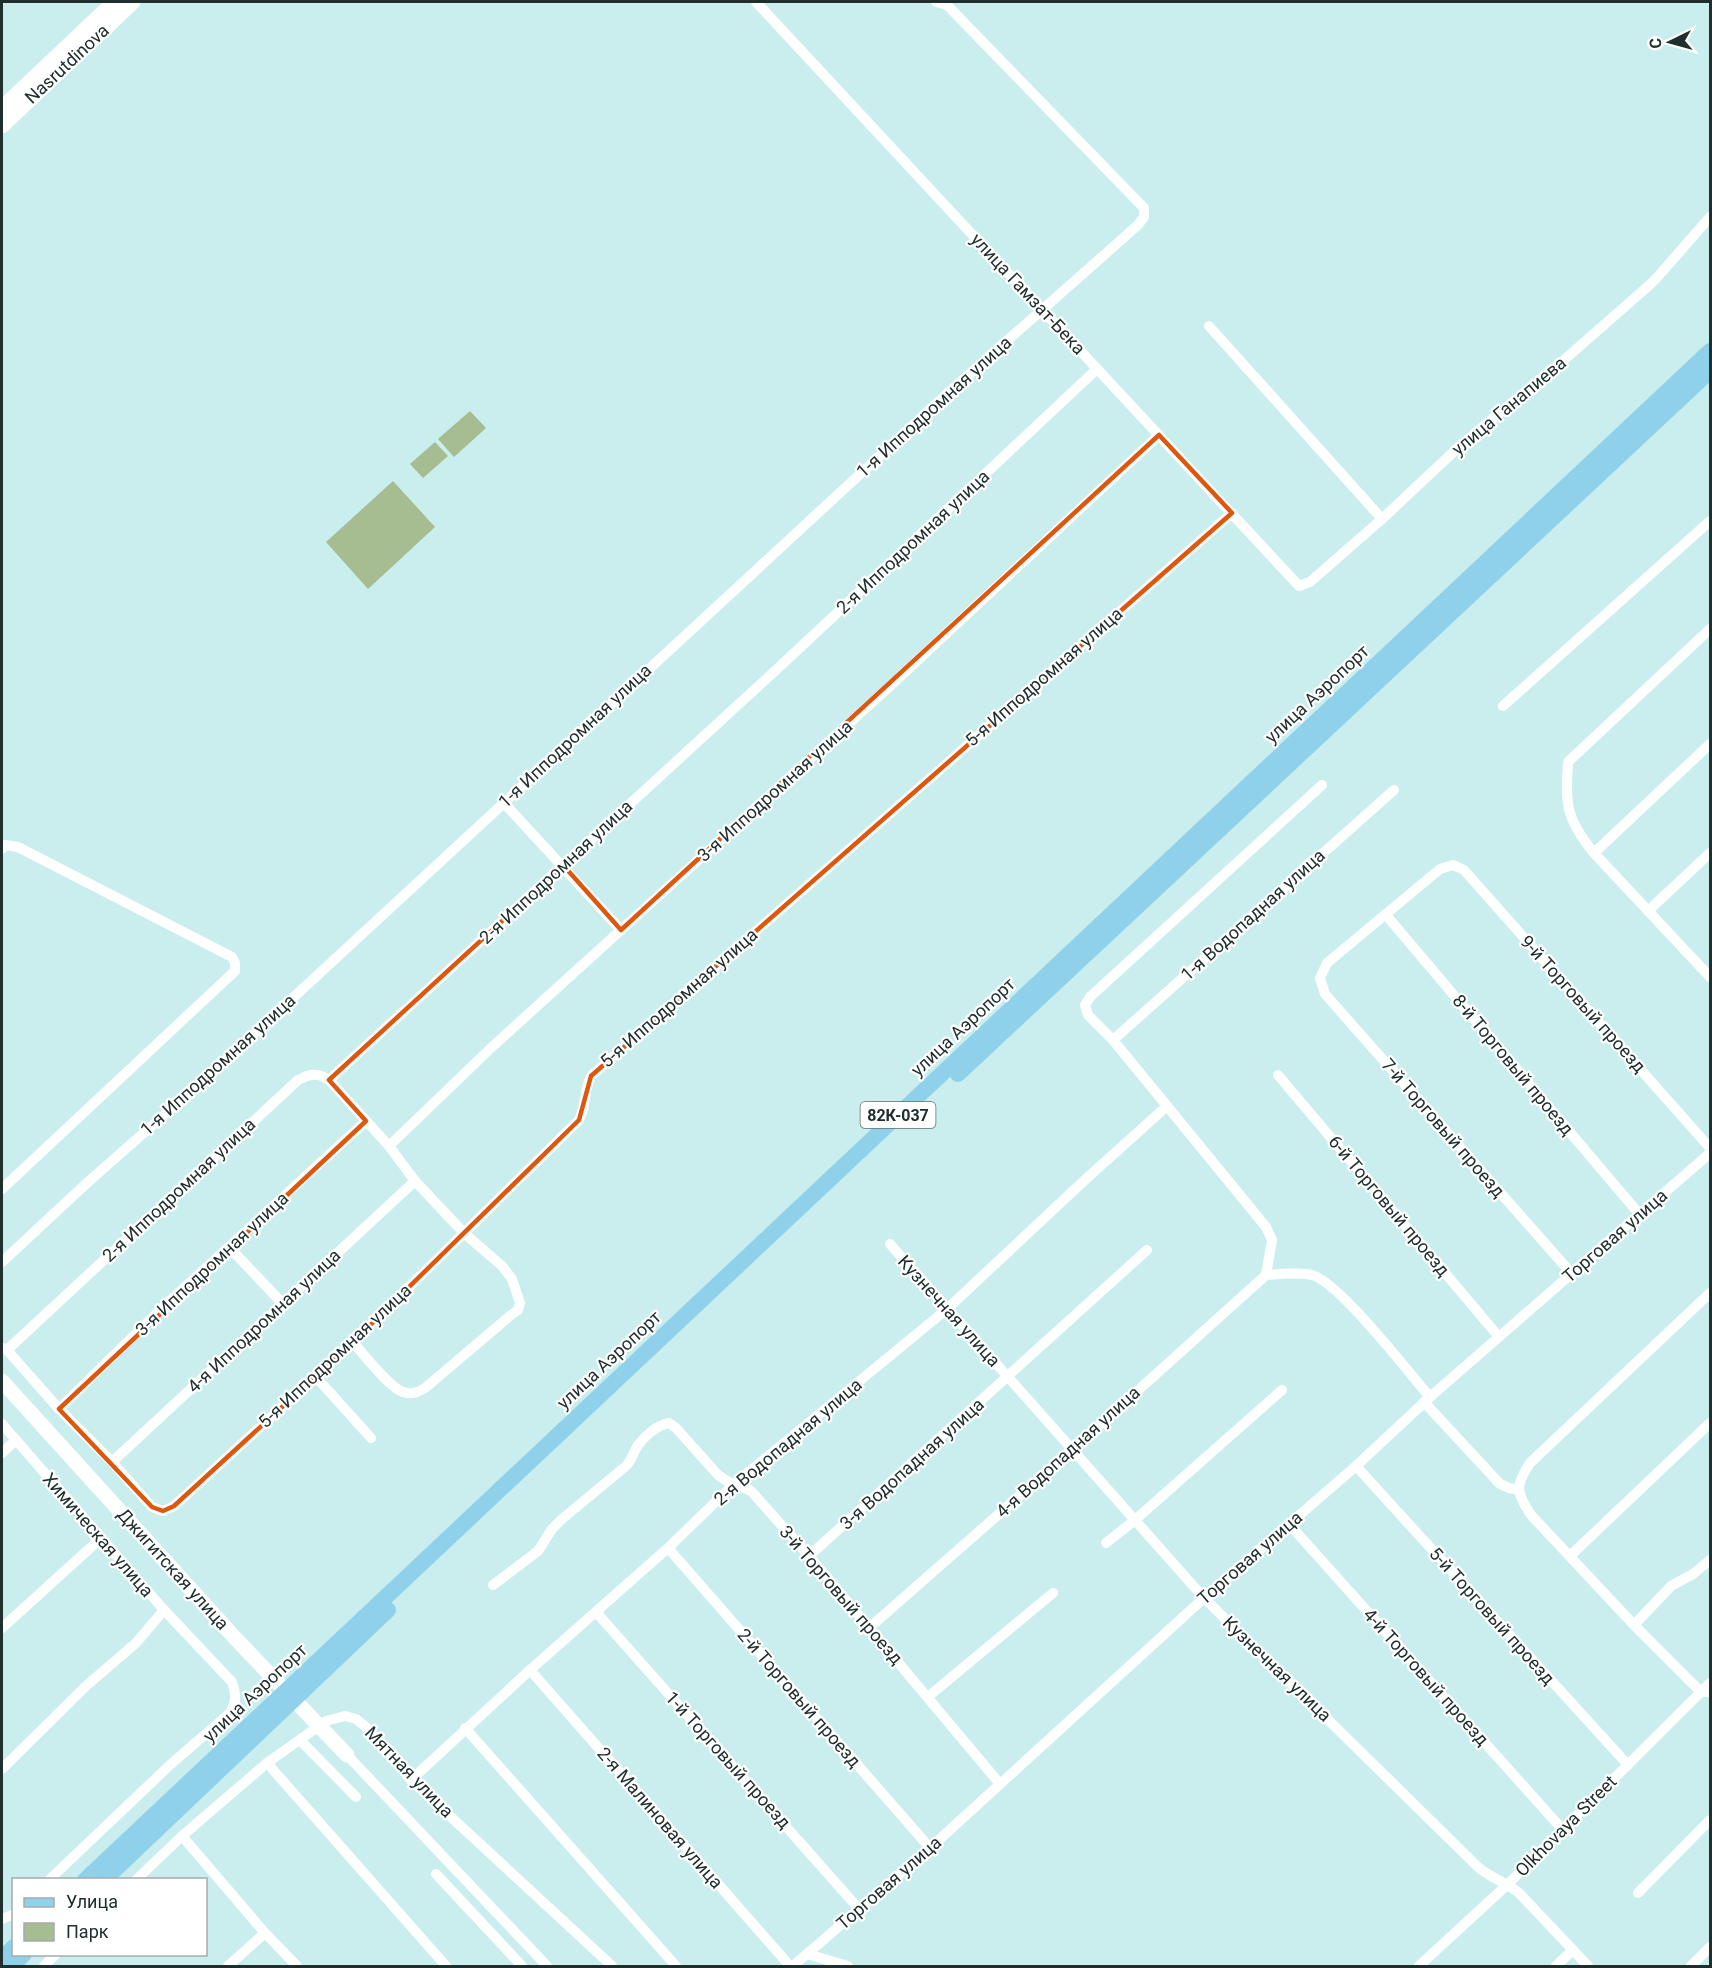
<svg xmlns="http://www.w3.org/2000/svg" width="1712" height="1968" viewBox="0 0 1712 1968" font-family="Roboto,sans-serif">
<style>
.green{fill:#a6bc91}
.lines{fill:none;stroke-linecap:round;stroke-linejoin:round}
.street{stroke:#fff;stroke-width:10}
.secondary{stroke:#fff;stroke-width:15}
.primary{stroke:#8fd1eb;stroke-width:16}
.marked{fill:none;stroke:#de570e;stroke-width:4.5;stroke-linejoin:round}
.labels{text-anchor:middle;stroke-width:4.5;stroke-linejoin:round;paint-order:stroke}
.shield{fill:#fff;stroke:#636d6d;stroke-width:1.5}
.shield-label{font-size:16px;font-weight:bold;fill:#202e2e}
.street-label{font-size:18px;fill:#202e2e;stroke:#fff}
</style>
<rect width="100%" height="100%" fill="#c9eeed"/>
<g class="green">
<polygon points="470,411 486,428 454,457 438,439"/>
<polygon points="435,442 448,456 423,478 410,464"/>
<polygon points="393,481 435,527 368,589 326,542"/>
</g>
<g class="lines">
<g class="street">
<polyline points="756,2 1299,586 1310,582 1382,519 1463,443 1556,367 1654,281 1710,217"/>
<polyline points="1209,326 1382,519"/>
<path d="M1710 629 1568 762C1565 804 1566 819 1594 853L1710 977"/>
<polyline points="1503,706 1710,521"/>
<polyline points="503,802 621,930"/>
<polyline points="2,849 5,845 18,847 232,957 235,963 235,971 2,1189"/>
<polyline points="1594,853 1710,744"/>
<polyline points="1648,911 1710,853"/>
<polyline points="1386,915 1640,1215"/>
<polyline points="1113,1040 1394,790"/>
<polyline points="1278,1075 1499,1337"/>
<path d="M329 1080 389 1146 415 1181 464 1233 502 1266 512 1279 520 1303 518 1310 511 1315 425 1388C418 1392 412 1395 403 1392 390 1388 363 1354 353 1342"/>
<polyline points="389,1146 492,1047 889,687 1159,435"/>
<path d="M890 1244 1204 1598 1479 1868C1492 1878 1506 1883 1518 1892L1588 1966"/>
<polyline points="229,1247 283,1304"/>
<polyline points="2,1262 88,1182 204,1080 949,392 1138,225 1144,217 1144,208 947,5 936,2"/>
<polyline points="1572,1274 1325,994 1320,978 1327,963 1440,869 1453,865 1464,870 1710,1148"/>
<polyline points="1266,1275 1272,1240 1266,1227 1113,1040 1088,1015 1085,1005 1090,997 1322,785"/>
<path d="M1266 1275C1281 1274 1298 1272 1312 1275 1339 1282 1408 1372 1430 1397"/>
<path d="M1710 1293 1530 1463C1515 1485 1516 1493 1531 1515L1634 1625 1701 1692H1710"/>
<path d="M2 1348 7 1350 59 1409 112 1462 152 1507 163 1511 174 1506 353 1342 579 1120C587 1105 583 1092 591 1076L1232 513"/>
<path d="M7 1350 298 1080C310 1074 317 1072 329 1080L789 658 1097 369"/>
<polyline points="316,1377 371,1438"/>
<polyline points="1424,1402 1500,1484 1509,1488 1519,1490"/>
<polyline points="59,1409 160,1310 366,1121"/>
<polyline points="2,1424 164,1610 136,1643 86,1686 2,1769"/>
<polyline points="2,1453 16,1440"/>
<polyline points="112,1462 415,1181"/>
<polyline points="1356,1466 1628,1765"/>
<polyline points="1289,1524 1562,1829"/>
<polyline points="1106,1543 1135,1520 1282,1390"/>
<polyline points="668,1548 930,1848"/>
<polyline points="1571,1555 1710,1423"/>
<polyline points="809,1556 1147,1250"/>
<path d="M493 1585 538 1551 552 1529 562 1519 626 1466C632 1460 633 1453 638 1445 645 1436 657 1425 669 1423L676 1428 718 1475 733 1485 743 1487 751 1491 809 1556 1000 1784"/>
<polyline points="596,1612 859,1909"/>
<polyline points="1634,1625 1671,1586 1693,1574 1710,1560"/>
<polyline points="2,1628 100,1539"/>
<polyline points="869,1628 1073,1449 1266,1275"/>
<polyline points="530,1670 790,1966"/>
<polyline points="929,1696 1053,1593"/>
<polyline points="465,1728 676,1966"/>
<polyline points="300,1740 356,1797"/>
<polyline points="347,1755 547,1966"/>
<polyline points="267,1763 446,1966"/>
<polyline points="411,1780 530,1670 668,1548 733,1485 947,1309 1087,1178 1166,1107"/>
<polyline points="182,1836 265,1933 297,1966"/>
<polyline points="436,1874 522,1966"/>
<path d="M49 1880 171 1764 230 1713C237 1701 236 1694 232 1682L164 1610"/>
<polyline points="136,1880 182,1836 267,1763 326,1721 345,1716 356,1719 366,1727 411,1780 612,1966"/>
<polyline points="1638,1893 1710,1820"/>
<polyline points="2,1919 14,1914"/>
<polyline points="807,1954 848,1966"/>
<polyline points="44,1966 56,1954"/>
<polyline points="228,1966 265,1933"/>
<polyline points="793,1966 930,1848 1204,1598 1356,1466 1430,1397 1710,1153"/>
<polyline points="1419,1966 1508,1884 1710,1683"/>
<polyline points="1556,1966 1573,1950"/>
<polyline points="1691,1966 1710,1947"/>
</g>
<g class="secondary">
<polyline points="2,108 114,2"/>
<polyline points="2,126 133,2"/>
<polyline points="2,1381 235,1638 347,1755"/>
</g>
<g class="primary">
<polyline points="958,1074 1710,371"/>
<polyline points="85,1880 1710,351"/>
<polyline points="104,1880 388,1610"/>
<polyline points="2,1958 14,1947"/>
<polyline points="12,1966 24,1954"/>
</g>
</g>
<path class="marked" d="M1159 435 1232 513 591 1076 579 1120 353 1342 174 1506 163 1511 152 1507 59 1409 366 1121 329 1080 563 865 621 930Z"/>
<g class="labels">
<rect class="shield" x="860.5" y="1102" width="75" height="26" rx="4.5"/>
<g class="shield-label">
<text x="898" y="1121">82К-037</text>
</g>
<g class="street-label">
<text transform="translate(67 64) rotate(-43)" y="6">Nasrutdinova</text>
<text transform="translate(1028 294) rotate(47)" y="6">улица Гамзат-Бека</text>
<text transform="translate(1509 406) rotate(-40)" y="6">улица Ганапиева</text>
<text transform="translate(934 407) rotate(-42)" y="6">1-я Ипподромная улица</text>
<text transform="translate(913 542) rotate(-43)" y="6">2-я Ипподромная улица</text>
<text transform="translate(1044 677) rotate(-41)" y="6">5-я Ипподромная улица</text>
<text transform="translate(1317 694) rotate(-43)" y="6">улица Аэропорт</text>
<text transform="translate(575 736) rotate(-43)" y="6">1-я Ипподромная улица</text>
<text transform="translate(775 791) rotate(-42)" y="6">3-я Ипподромная улица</text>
<text transform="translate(556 872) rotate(-43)" y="6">2-я Ипподромная улица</text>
<text transform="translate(1253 915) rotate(-42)" y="6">1-я Водопадная улица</text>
<text transform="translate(679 998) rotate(-41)" y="6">5-я Ипподромная улица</text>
<text transform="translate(1583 1004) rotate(48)" y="6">9-й Торговый проезд</text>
<text transform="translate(963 1027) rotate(-43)" y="6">улица Аэропорт</text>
<text transform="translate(218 1065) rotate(-42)" y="6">1-я Ипподромная улица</text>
<text transform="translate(1513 1065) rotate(50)" y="6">8-й Торговый проезд</text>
<text transform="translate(1443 1128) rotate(49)" y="6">7-й Торговый проезд</text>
<text transform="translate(179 1190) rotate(-43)" y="6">2-я Ипподромная улица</text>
<text transform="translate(1389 1206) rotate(50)" y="6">6-й Торговый проезд</text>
<text transform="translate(1615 1236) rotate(-41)" y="6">Торговая улица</text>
<text transform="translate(212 1264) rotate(-43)" y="6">3-я Ипподромная улица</text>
<text transform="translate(949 1311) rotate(48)" y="6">Кузнечная улица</text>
<text transform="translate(264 1321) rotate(-43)" y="6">4-я Ипподромная улица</text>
<text transform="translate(335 1356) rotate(-43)" y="6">5-я Ипподромная улица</text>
<text transform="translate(609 1360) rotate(-43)" y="6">улица Аэропорт</text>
<text transform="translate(788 1442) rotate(-40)" y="6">2-я Водопадная улица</text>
<text transform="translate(1068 1452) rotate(-42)" y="6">4-я Водопадная улица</text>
<text transform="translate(912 1464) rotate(-42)" y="6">3-я Водопадная улица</text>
<text transform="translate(98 1535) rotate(49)" y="6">Химическая улица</text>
<text transform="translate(1250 1558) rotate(-41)" y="6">Торговая улица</text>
<text transform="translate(173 1569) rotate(48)" y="6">Джигитская улица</text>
<text transform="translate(841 1595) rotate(49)" y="6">3-й Торговый проезд</text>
<text transform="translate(1492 1616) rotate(48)" y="6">5-й Торговый проезд</text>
<text transform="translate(1277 1669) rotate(44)" y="6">Кузнечная улица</text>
<text transform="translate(1426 1677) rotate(48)" y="6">4-й Торговый проезд</text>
<text transform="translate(255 1693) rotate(-43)" y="6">улица Аэропорт</text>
<text transform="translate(799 1698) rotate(49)" y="6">2-й Торговый проезд</text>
<text transform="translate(728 1760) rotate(48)" y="6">1-й Торговый проезд</text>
<text transform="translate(409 1772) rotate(46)" y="6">Мятная улица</text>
<text transform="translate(660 1818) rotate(49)" y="6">2-я Малиновая улица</text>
<text transform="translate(1566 1826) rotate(-45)" y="6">Olkhovaya Street</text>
<text transform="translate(889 1883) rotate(-41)" y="6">Торговая улица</text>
</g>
</g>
<rect width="1712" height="1968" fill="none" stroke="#202e2e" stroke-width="6"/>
<rect x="12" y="1878" width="195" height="78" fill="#ffffff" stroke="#a6abab" stroke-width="1.5"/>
<rect x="24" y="1898" width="30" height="9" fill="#8fd1eb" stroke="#a6abab" stroke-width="1.5"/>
<text x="66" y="1908" font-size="18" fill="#202e2e">Улица</text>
<rect x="24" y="1923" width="30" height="18" fill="#a6bc91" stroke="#a6abab" stroke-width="1.5"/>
<text x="66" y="1938" font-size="18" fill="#202e2e">Парк</text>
<g transform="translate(1670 42) rotate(265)" stroke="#ffffff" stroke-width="4.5" paint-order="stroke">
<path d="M0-4.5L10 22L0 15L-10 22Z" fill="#202e2e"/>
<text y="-9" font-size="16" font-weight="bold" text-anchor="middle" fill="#202e2e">С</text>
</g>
</svg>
